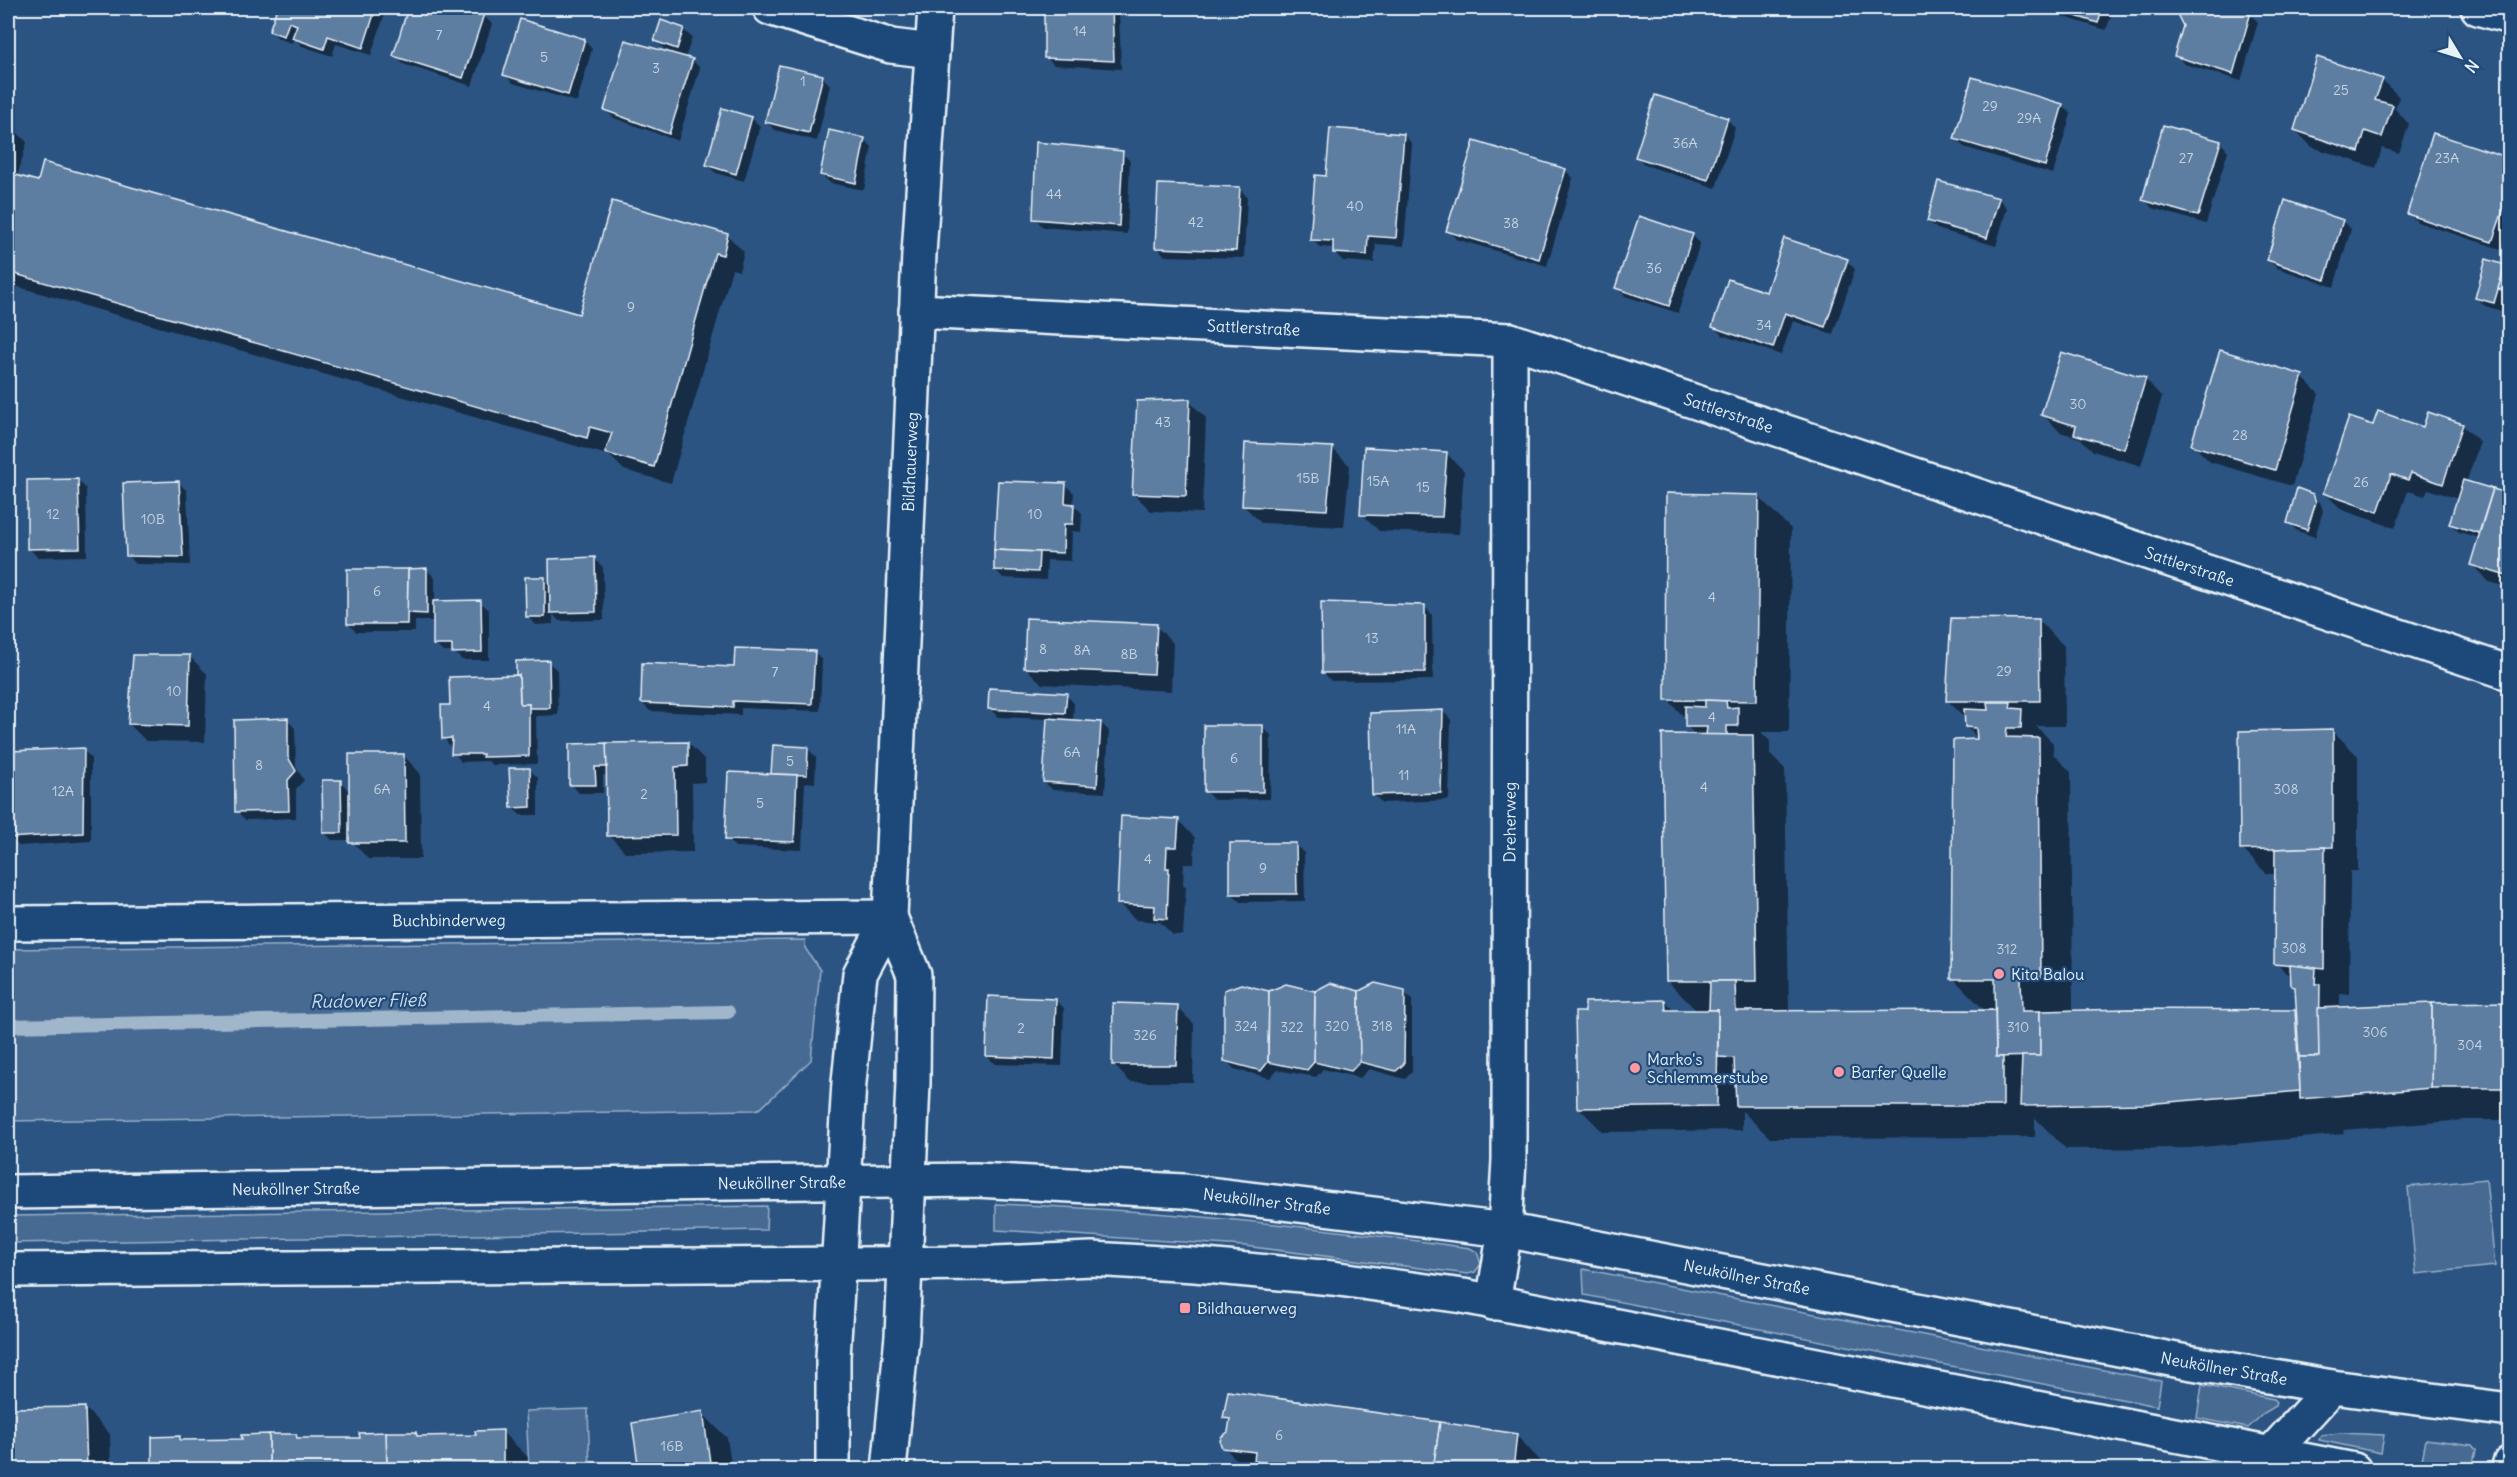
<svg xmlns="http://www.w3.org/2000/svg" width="2517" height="1477" viewBox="0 0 2517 1477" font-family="Delius,sans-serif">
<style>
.green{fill:#476b93;stroke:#98aec6;stroke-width:1.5}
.shadow{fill:#0007}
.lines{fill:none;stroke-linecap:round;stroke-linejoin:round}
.stream{stroke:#a0b6cb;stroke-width:14}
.building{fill:#5d7da1;stroke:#e8f1f8;stroke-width:1.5}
.minor-casing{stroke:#e8f1f8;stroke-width:38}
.secondary-casing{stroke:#e8f1f8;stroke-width:38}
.minor{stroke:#1f4a7a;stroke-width:33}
.secondary{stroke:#1f4a7a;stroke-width:33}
.poi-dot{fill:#ff9aa2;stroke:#1f4a7a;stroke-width:2}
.labels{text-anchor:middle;stroke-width:4.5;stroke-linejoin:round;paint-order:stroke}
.number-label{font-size:14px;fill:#c5d4e2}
.street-label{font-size:16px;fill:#e8f1f8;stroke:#1f4a7a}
.poi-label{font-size:16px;fill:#e8f1f8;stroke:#1f4a7a;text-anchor:start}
.water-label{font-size:18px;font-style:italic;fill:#d0dde9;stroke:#1f4a7a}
</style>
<rect width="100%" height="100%" fill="#2b5482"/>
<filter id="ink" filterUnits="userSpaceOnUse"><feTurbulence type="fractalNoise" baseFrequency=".0167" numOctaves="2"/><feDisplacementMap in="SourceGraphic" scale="12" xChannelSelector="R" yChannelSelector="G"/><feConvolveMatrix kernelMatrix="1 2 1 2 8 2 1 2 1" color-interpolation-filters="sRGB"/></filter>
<g filter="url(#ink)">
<g class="green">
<polygon points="805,940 805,948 820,970 811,1060 761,1108 755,1110 8,1121 8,949"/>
<polygon points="2486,1179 2495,1266 2416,1274 2408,1187"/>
<path d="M996 1204C1155 1209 1312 1226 1470 1248L1477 1252 1481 1264 1475 1272 1468 1274 1244 1246 996 1230Z"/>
<polygon points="767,1206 766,1230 8,1243 8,1216"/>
<polygon points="1583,1269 2161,1381 2157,1406 1584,1295"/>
<polygon points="2202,1385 2274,1399 2277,1402 2276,1406 2264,1413 2248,1428 2197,1418"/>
<polygon points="588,1409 590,1469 529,1469 526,1411"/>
<polygon points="2341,1433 2384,1435 2381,1453 2319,1440 2321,1435"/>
<polygon points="2426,1439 2472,1445 2476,1450 2473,1464 2468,1468 2422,1460"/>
</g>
<g class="shadow">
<polygon points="251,8 268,8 266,12"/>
<polygon points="279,8 387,8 371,55 336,44 332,56 302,46 294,38 292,43 279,39 271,31"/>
<polygon points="410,8 459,8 484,16 492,24 472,86 403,64 395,56"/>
<polygon points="1046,8 1117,8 1119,10 1121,69 1054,65 1046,57"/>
<polygon points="1904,8 1925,8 1923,14"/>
<polygon points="2035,8 2114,8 2106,30"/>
<polygon points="2193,8 2229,8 2250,14 2258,22 2241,81 2184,64 2176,55 2185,26 2179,15"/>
<polygon points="683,29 692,38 685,58 692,60 700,68 678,141 614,118 605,110 672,55 673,52 664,49 656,41"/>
<polygon points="8,37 13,42 8,61"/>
<polygon points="584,40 592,49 577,102 513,83 505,75"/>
<polygon points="822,77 830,85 817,141 775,130 766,122"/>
<polygon points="1973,79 2063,105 2071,114 2053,174 1964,147 1955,139"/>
<polygon points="2382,80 2399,97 2395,109 2409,124 2399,153 2382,148 2376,168 2312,147 2295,130"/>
<polygon points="751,118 760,126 744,181 716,173 707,165"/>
<polygon points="1727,119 1735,128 1716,188 1645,165 1637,157"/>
<polygon points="8,124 27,142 17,177 580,316 727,235 744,252 739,271 732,269 671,483 624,470 605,451 604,454 8,284"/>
<polygon points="1404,135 1412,144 1404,246 1376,244 1374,263 1343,261 1334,252 1335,248 1320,247 1311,239 1328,178"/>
<polygon points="864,139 872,147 864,190 830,183 822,175"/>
<polygon points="2220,142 2228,151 2206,224 2152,208 2144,199"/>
<polygon points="1122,153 1130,161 1127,234 1043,227 1035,218"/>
<polygon points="2510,160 2510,223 2501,249 2417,222 2409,213"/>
<polygon points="1565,170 1573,178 1547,266 1456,239 1448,230"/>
<polygon points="1239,188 1247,197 1244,258 1165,256 1157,247"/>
<polygon points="1999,199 2007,208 1996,246 1937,229 1928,221"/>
<polygon points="2342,221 2351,229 2334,287 2277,268 2268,260"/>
<polygon points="1692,235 1700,243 1678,313 1625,296 1617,287"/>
<polygon points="1847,261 1855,269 1833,334 1793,321 1781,355 1722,335 1713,327 1767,294"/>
<polygon points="2487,261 2506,267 2510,262 2510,297 2506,296 2502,311 2485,306 2476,298"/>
<polygon points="2302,377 2319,394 2292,486 2210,462 2192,444"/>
<polygon points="2145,379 2162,397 2141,466 2093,451 2080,438 2060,432 2043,415"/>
<polygon points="1189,401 1206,418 1202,513 1151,511 1134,494"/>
<polygon points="2462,425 2480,442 2466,483 2510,496 2510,588 2489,582 2472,565 2480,538 2459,532 2450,524 2458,499 2428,489 2425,496 2408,491 2395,528 2342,510 2325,493 2374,427 2423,429"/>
<polygon points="1333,449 1350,466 1344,527 1261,523 1244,506"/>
<polygon points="1447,454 1464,471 1459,534 1379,531 1362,514"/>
<polygon points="78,480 86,489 87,556 37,557 29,548"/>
<polygon points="999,482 1065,485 1074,493 1073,505 1082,513 1081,532 1072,531 1071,561 1047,560 1046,580 1003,578 995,569"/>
<polygon points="179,483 187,491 190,565 136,564 127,555"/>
<polygon points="2313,495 2321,504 2323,511 2315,537 2297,531 2289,522"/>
<polygon points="1758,496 1791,529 1789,732 1761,732 1770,741 1770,754 1785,769 1789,1012 1985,1011 1953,978 1980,740 1966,727 1966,719 1948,701 2038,620 2064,646 2065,726 2036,726 2053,743 2053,754 2071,772 2073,1009 2067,1010 2067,1012 2295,1012 2298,1015 2297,989 2292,985 2292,979 2276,963 2277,874 2267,874 2242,849 2333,731 2358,756 2358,871 2350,871 2349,994 2340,993 2340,1006 2342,1008 2510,1004 2510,1120 2464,1120 2343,1130 2344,1134 2190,1148 2066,1149 2035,1118 2035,1137 1770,1138 1742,1111 1742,1130 1603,1132 1578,1107 1587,1013 1665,1001 1675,1012 1698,1012 1667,981 1696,736 1687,726 1686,719 1667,699"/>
<polygon points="594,559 603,567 604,620 559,621 553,614 553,624 536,625 527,616 545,578 551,585"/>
<polygon points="427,570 435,578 435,602 480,602 489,610 489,660 462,660 454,652 443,652 435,644 435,621 415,621 415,632 356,632 348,623"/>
<polygon points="1424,606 1432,615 1433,680 1331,681 1323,672"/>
<polygon points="1156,626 1173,643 1171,691 1042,684 1025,667"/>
<polygon points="814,652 822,660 820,711 741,708 741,715 650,711 642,703 735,668"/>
<polygon points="190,657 207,674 205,742 146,741 129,724"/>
<polygon points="548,662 557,670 558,715 536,716 537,764 492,765 488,761 461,762 444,738 451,706"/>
<polygon points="1066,695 1074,703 1073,721 1101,723 1109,731 1105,793 1053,790 1044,782 1049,719 998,717 989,708"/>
<polygon points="1443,711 1451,720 1449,800 1382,803 1374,795"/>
<polygon points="287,720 295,728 296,767 304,780 296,789 296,818 245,820 237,811"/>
<polygon points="1262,727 1271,735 1270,799 1214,800 1206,792"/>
<polygon points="688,743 705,760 705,782 692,783 693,852 626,853 609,835 608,775 603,775 603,793 579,793 571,784 570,745"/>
<polygon points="808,749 816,757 815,783 805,782 802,850 735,847 727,839 773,776"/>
<polygon points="83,750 91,758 91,841 19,846 10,838"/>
<polygon points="403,755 420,773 421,859 368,859 351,840 332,840 324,832 341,782 350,792"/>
<polygon points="530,770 538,778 538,815 520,815 512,807"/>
<polygon points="1178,820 1195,838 1194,864 1184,864 1183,884 1186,887 1183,935 1173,935 1160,922 1136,920 1118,903"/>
<polygon points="1296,844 1304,853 1305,901 1240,902 1232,894"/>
<polygon points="1404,992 1412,1000 1412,1072 1405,1079 1369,1069 1360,1078 1323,1069 1316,1077 1277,1070 1270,1078 1234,1069 1226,1060 1269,993"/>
<polygon points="1055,1000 1064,1008 1062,1066 995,1064 987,1056"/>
<polygon points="1177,1007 1194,1024 1193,1082 1130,1082 1113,1064"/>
<polygon points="85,1408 110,1434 111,1470 8,1470 8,1410"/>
<polygon points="702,1413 727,1438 732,1470 641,1470"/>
<polygon points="1225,1417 1516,1435 1549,1470 1246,1470 1224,1447 1231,1423"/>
<polygon points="502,1432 528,1457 528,1470 154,1470 179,1437 183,1442 243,1441 296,1435 300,1440 361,1439 416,1433 420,1438 477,1437"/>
</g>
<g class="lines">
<polyline class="stream" points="8,1026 728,1012"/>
</g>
<g class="building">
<polygon points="277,8 376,8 363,48 328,36 324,49 292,38 297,25 289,22 284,36 269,31"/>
<polygon points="408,8 463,8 484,14 463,78 393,56"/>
<polygon points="1044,8 1112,8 1114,61 1044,58"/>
<polygon points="2050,8 2103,8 2098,23"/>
<polygon points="2189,8 2234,8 2251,12 2233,74 2174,56 2183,26 2177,14"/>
<polygon points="520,19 585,39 568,95 503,75"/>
<polygon points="661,20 684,28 677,49 654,41"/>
<polygon points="625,40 693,59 669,134 604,110"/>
<polygon points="2317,57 2383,79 2375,100 2393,105 2382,137 2365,131 2359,152 2294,130"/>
<polygon points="779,65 823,75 809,133 765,122"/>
<polygon points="1972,77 2063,104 2045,166 1954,139"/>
<polygon points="1655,95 1728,118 1708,180 1635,157"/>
<polygon points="722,108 752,117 736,174 706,165"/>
<polygon points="2163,125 2221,141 2198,216 2142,200"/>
<polygon points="1330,128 1404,134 1396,238 1368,236 1367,255 1333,253 1333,241 1310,240 1315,175 1326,176"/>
<polygon points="829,130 865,138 856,183 820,175"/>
<polygon points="2433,133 2510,158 2510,191 2492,242 2407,214"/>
<polygon points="1474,141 1566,169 1539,259 1446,231"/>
<polygon points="1036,142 1123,151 1119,226 1033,219"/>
<polygon points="43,162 579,314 612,201 728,234 723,255 715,253 654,467 605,453 612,433 590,427 587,438 8,272 8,173 38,181"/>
<polygon points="1938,181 1999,198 1987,238 1927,221"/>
<polygon points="1158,184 1240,187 1236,251 1155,248"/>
<polygon points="2285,200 2343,220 2325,280 2267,260"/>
<polygon points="1639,216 1693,234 1669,306 1615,288"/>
<polygon points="1784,238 1848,259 1825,327 1785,313 1773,348 1712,327 1728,279 1766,292"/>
<polygon points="2486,259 2505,265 2494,303 2475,298"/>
<polygon points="2507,260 2510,260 2510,292 2498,289"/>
<polygon points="2220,350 2303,375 2275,470 2191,445"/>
<polygon points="2061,352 2146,378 2124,449 2074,434 2076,426 2041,415"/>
<polygon points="1190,399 1186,496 1132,494 1137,401"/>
<polygon points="2378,411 2423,427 2428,412 2463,424 2443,484 2411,473 2408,480 2391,474 2378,512 2323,493 2349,417 2373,425"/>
<polygon points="1245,443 1333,447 1327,510 1242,506"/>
<polygon points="1364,447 1447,452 1442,517 1360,515"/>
<polygon points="78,479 80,548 27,549 27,480"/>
<polygon points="2463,480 2493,489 2479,533 2449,524"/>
<polygon points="179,481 183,557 126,556 123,483"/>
<polygon points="998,481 1066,483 1065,503 1074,504 1073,524 1064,524 1063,553 994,550"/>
<polygon points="2297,488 2313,494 2316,502 2307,530 2287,523"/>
<polygon points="2493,489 2510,494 2510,577 2470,565"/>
<polygon points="1666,493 1759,495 1757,701 1665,700"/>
<polygon points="994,550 1039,552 1038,572 994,570"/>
<polygon points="595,557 596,612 550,613 549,559"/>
<polygon points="427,568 427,614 407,613 408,569"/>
<polygon points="347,569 408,569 407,624 347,624"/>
<polygon points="525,577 545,577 545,617 526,617"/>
<polygon points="481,600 482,652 452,653 452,645 433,645 433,601"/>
<polygon points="1321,602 1425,605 1425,672 1322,673"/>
<polygon points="1026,618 1157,624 1154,674 1024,668"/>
<polygon points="1951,618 2039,619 2040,701 1946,701"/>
<polygon points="735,648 815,651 812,704 733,701 733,707 641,703 642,663 734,667"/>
<polygon points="133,655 190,655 188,726 128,724"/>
<polygon points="549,660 550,708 528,708 529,704 520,704 519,675 516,676 516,661"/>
<polygon points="519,675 520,704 529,704 529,756 482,757 483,754 451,754 452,738 442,739 441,705 450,705 449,677"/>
<polygon points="989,688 1067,693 1065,713 988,709"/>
<polygon points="1705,700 1726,701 1727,708 1738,707 1738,726 1727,726 1727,735 1706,735 1707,727 1685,727 1685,706 1705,707"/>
<polygon points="1987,702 2011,702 2010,708 2022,709 2021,728 2007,728 2006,737 2039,738 2041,977 2021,978 2022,1011 2040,1011 2040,1056 1996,1057 1995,979 1951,979 1953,740 1977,739 1976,728 1965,727 1964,709 1988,710"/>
<polygon points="1443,710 1441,793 1372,795 1370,713"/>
<polygon points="288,718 288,757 296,771 288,780 289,811 235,812 234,720"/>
<polygon points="1047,718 1101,722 1097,786 1043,782"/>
<rect x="1204" y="725" width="59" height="67"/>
<polygon points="2333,729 2333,847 2240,850 2239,731"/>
<polygon points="1662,734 1753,735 1757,981 1666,981"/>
<polygon points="688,742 688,766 675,767 676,835 607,836 606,743"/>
<polygon points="606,743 607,767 595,767 596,785 569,785 569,744"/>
<polygon points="773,745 808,747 807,775 771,774"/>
<polygon points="84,748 83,833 9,838 9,751"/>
<polygon points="349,754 404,754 405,843 349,843"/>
<polygon points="509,768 530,768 531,807 511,808"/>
<polygon points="728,772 797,775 794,842 725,840"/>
<polygon points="322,780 341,780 342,833 323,833"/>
<polygon points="1121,816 1179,819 1177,847 1167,847 1166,868 1169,868 1167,919 1154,918 1155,906 1117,904"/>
<polygon points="1230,843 1296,843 1297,894 1230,894"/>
<polygon points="2325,847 2324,969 2274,964 2275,849"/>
<polygon points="2290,965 2316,968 2315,984 2320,984 2319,1057 2299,1057 2295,987 2291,986"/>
<polygon points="1710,981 1735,981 1736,1011 1995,1010 1996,1057 2003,1057 2003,1106 1736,1106 1734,1058 1718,1057 1718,1010 1709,1010"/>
<polygon points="1330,983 1359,991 1360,1062 1351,1071 1314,1062 1315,991"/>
<polygon points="1375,983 1405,990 1404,1064 1396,1071 1360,1062 1359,991"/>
<polygon points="1241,984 1269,991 1268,1062 1261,1071 1224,1061 1224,990"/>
<polygon points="1286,984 1315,991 1314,1062 1307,1070 1268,1062 1269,991"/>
<polygon points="988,996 1056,999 1054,1059 986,1056"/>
<polygon points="1665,1000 1666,1010 1718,1010 1717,1106 1577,1108 1575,1012 1585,1012 1585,1002"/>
<polygon points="2510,1002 2510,1088 2431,1088 2432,1003"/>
<polygon points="1113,1003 1178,1005 1176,1065 1112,1065"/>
<polygon points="2432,1003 2431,1088 2300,1099 2299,1057 2319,1057 2318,1008"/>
<polygon points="2128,1009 2295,1010 2300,1091 2145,1104 2020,1106 2022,1056 2040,1056 2040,1011"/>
<polygon points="1228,1391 1440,1422 1433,1470 1310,1470 1254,1461 1255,1452 1222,1448 1220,1442 1221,1437 1228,1432 1230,1419 1223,1418"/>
<polygon points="85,1407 87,1470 8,1470 8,1408"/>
<polygon points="703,1411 711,1470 639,1470 632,1423"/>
<polygon points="1440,1422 1517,1434 1513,1470 1433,1470"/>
<polygon points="503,1430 503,1470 387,1470 386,1432 416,1432 417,1436 476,1435 475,1431"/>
<polygon points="386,1432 387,1470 269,1470 269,1434 296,1434 297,1438 360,1438 359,1433"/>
<polygon points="269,1434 269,1470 152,1470 152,1437 180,1436 180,1440 242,1439 241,1435"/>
</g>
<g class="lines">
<defs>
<g id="minor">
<polyline points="770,8 891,46 932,51"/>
<polyline points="2478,8 2510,17"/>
<path id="s1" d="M916 311 1510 340 2510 673"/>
<path id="s2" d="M8 923 890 917"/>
<path id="s3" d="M1493 1303 1505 1230 1509 1160 1510 340"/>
<path id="s4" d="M833 1470V1357L849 1082 860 974 890 917 919 254 935 8"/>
<polyline points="889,1470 902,1336 913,1083 914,975 890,917"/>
<polyline points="2256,1470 2332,1387"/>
</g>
<g id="secondary">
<path id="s5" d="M8 1192 976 1180 1183 1191 1505 1230 2181 1361 2332 1387 2510 1410"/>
<polyline points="8,1270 995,1263 1092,1259 1195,1265 1332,1278 1463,1296 2354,1470"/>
<polyline points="2508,1470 2510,1463"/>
</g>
</defs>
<use href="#minor" class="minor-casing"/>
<use href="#secondary" class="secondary-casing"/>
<use href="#minor" class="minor"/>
<use href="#secondary" class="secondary"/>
</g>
</g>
<g class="poi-dot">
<circle cx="1999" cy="974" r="6"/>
<circle cx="1635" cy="1068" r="6"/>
<circle cx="1839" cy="1072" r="6"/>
<rect x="1179" y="1302" width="12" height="12" rx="3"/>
</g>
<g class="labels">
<g class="number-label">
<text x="1080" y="36">14</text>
<text x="439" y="40">7</text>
<text x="544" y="62">5</text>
<text x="656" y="73">3</text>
<text x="803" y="86">1</text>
<text x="2341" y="95">25</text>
<text x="1990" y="111">29</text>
<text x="2029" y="123">29A</text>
<text x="1685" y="148">36A</text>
<text x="2186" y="163">27</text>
<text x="2447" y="163">23A</text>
<text x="1054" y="199">44</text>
<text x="1355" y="211">40</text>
<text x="1196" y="227">42</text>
<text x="1511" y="228">38</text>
<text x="1654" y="273">36</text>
<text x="631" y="312">9</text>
<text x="1764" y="330">34</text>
<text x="2078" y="409">30</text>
<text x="1163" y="427">43</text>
<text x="2240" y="440">28</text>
<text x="1308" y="483">15B</text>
<text x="1378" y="486">15A</text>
<text x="2361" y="487">26</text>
<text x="1423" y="492">15</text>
<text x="53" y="519">12</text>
<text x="1035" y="519">10</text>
<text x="153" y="524">10B</text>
<text x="377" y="596">6</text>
<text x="1712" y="602">4</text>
<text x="1372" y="643">13</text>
<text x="1043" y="654">8</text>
<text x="1082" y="655">8A</text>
<text x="1129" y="659">8B</text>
<text x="2004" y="676">29</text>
<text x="775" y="677">7</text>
<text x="174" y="696">10</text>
<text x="487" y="711">4</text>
<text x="1712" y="722">4</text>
<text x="1406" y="734">11A</text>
<text x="1072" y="757">6A</text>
<text x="1234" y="763">6</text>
<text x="790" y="766">5</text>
<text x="259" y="770">8</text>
<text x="1404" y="780">11</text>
<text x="1704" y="792">4</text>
<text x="382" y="794">6A</text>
<text x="2286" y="794">308</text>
<text x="63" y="796">12A</text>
<text x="644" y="799">2</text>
<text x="760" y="808">5</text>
<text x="1148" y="864">4</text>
<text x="1263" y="873">9</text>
<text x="2294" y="953">308</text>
<text x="2007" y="954">312</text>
<text x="1246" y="1031">324</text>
<text x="1337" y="1031">320</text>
<text x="1382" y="1031">318</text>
<text x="1292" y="1032">322</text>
<text x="2018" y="1032">310</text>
<text x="1021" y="1033">2</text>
<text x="2375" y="1037">306</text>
<text x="1145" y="1040">326</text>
<text x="2470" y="1050">304</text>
<text x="1279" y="1440">6</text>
<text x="672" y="1451">16B</text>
</g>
<g class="street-label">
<text dy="6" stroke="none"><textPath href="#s1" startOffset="338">Sattlerstraße</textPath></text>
<text dy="6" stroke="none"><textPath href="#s1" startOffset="825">Sattlerstraße</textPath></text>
<text dy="6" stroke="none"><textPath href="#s4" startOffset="1017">Bildhauerweg</textPath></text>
<text dy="6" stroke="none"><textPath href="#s1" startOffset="1311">Sattlerstraße</textPath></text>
<text dy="6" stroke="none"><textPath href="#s3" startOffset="482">Dreherweg</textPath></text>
<text dy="6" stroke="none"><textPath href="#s2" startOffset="441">Buchbinderweg</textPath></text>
<text dy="6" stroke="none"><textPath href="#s5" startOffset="774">Neuköllner Straße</textPath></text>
<text dy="6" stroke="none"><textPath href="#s5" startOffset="288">Neuköllner Straße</textPath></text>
<text dy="6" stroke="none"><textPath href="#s5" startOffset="1260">Neuköllner Straße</textPath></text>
<text dy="6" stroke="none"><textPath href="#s5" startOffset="1746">Neuköllner Straße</textPath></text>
<text dy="6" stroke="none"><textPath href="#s5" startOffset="2232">Neuköllner Straße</textPath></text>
</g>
<g class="poi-label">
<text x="2011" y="980">Kita Balou</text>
<text x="1647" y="1065">Marko's<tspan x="1647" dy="18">Schlemmerstube</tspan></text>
<text x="1851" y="1078">Barfer Quelle</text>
<text x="1197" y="1314">Bildhauerweg</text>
</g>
<g class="water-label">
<text transform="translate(368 1001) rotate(-1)" y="6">Rudower Fließ</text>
</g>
</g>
<rect width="2517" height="1477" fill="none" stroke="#1f4a7a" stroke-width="30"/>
<rect x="15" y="15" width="2487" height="1447" fill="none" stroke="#e8f1f8" stroke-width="2" filter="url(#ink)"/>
<g transform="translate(2460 57) rotate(128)" stroke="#1f4a7a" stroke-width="4.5" paint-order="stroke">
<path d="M0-4.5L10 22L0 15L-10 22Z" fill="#e8f1f8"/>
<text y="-9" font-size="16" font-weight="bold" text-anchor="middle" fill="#e8f1f8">N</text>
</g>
</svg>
